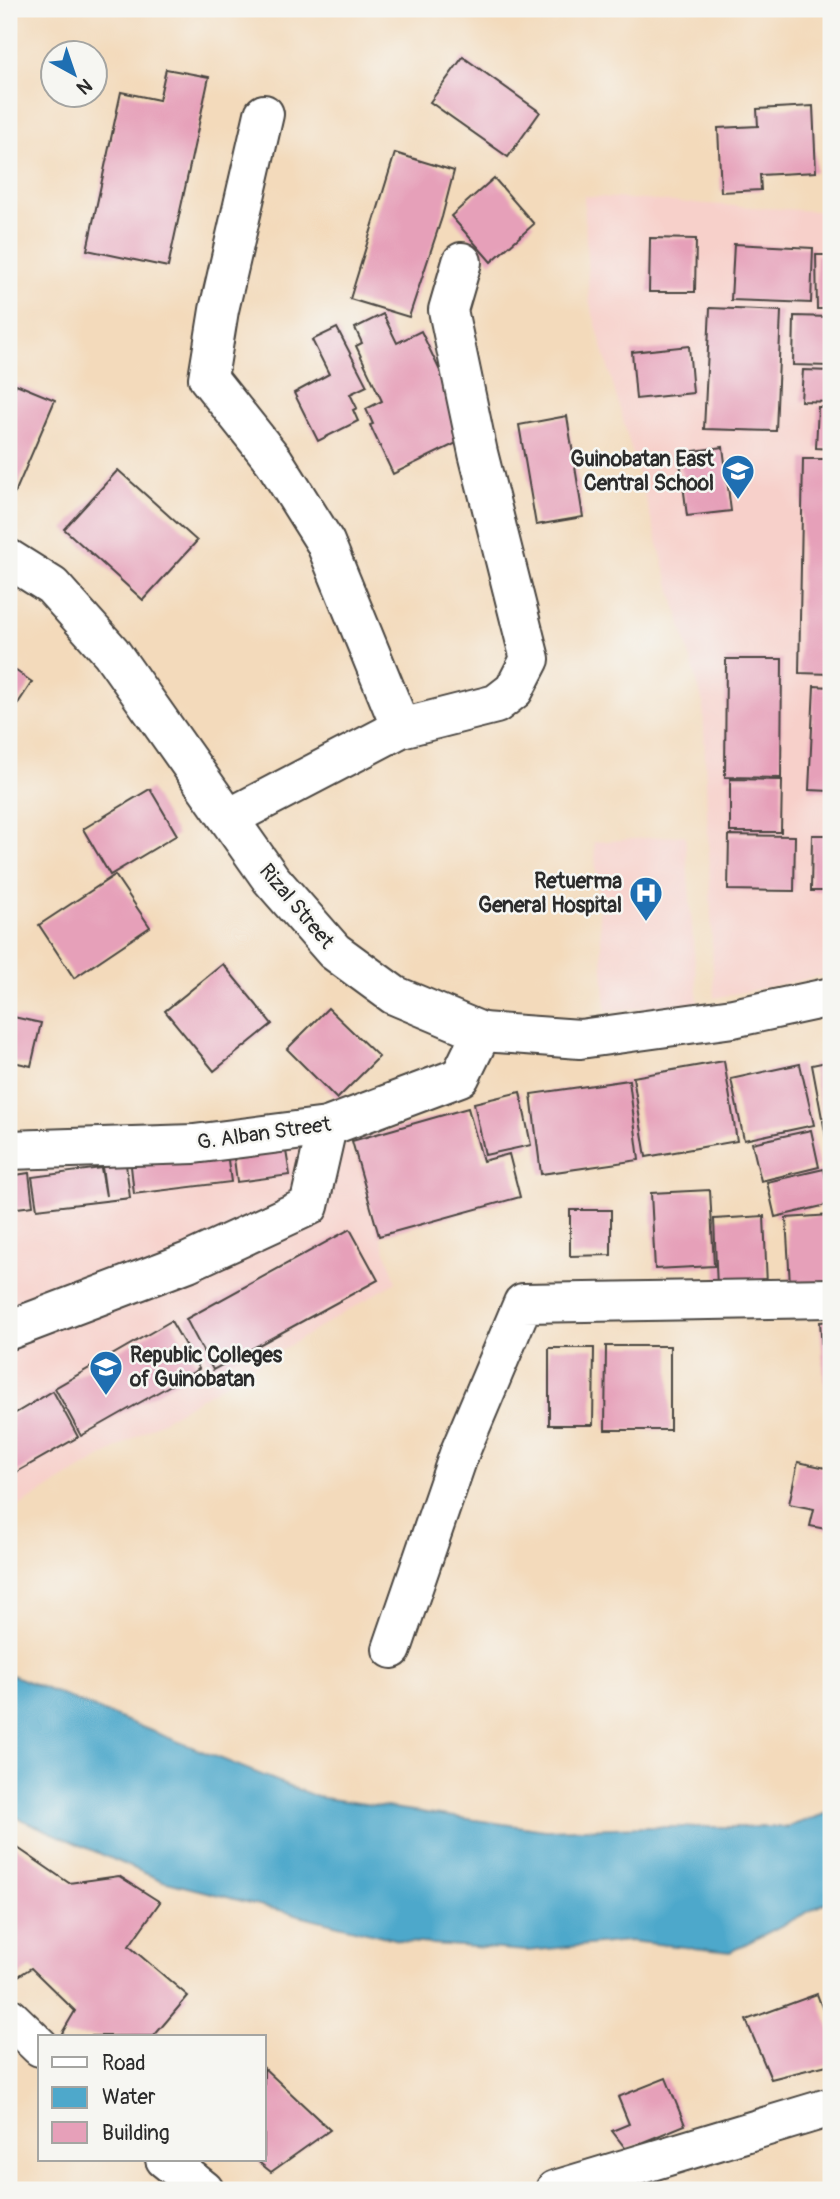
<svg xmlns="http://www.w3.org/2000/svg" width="840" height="2199" viewBox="0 0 840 2199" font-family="Pangolin,sans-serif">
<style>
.built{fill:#f7d0ca}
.water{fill:#4ea8cb;stroke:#3c6a7b;stroke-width:2}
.building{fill:#e6a0b9}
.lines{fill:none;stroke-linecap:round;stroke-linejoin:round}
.minor-casing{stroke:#494541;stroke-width:42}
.major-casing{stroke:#494541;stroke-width:42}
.minor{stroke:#fff;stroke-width:38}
.major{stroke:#fff;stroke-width:38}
.labels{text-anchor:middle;stroke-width:5;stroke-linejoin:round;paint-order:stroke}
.poi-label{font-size:21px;font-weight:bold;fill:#2b2b2b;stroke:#f6f6f2;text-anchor:end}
.street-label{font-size:21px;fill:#2b2b2b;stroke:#f6f6f2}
</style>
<rect width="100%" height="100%" fill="#f6f6f2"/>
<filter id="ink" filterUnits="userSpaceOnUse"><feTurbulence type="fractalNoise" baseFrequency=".0143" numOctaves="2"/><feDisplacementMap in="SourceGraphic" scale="14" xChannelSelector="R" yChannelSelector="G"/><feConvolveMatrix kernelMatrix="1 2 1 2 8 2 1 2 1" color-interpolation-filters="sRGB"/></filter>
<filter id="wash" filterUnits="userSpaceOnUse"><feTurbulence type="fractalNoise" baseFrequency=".00686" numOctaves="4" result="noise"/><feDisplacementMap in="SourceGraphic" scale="28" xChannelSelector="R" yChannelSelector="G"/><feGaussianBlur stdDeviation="1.57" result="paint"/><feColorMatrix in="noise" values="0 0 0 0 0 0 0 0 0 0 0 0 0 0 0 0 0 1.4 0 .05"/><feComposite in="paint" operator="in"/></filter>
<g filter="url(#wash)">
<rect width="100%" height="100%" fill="#f3dabb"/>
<g class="built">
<polygon points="584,196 831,212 831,974 714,998 703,703 589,300"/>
<polygon points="685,835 698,1004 606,1011 594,842"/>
<polygon points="347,1135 396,1282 9,1512 9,1173"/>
</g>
<polygon class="water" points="9,1674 317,1797 545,1830 647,1827 787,1827 831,1812 831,1900 730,1952 629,1941 527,1951 406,1942 163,1881 9,1814"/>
<g id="blocks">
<g class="building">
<polygon points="463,57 540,112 508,157 430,102"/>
<polygon points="166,69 209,77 168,267 87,250 121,92 159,100"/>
<polygon points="813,106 816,172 760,175 761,190 721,192 718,128 758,126 757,109"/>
<polygon points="395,153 454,171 442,217 409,317 350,299"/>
<polygon points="494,178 534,224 491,262 451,216"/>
<polygon points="650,238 696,239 695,292 649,292"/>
<polygon points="734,244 813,248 811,303 731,300"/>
<polygon points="816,255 831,255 831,309 817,309"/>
<polygon points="710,308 781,311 776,431 704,429"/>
<polygon points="383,314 397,343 421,331 471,436 393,474 370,425 373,424 366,409 382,401 356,346 362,343 355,328"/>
<polygon points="794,316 831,317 831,366 793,365"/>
<polygon points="337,328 367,386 350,394 357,408 353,410 358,421 318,441 294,393 329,374 312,340"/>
<polygon points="689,346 693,393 636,399 632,352"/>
<polygon points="803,370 831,371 831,402 801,401"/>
<polygon points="16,384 55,400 15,493 9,490 9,400"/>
<polygon points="818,407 831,407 831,449 816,448"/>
<polygon points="567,416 583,517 536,525 519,425"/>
<polygon points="723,447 731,511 687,516 679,453"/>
<polygon points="803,459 831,459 831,674 799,673"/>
<polygon points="118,470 197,541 143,600 64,529"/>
<polygon points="726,659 782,659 781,778 725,777"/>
<polygon points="9,666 32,682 9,717"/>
<polygon points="814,686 831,687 831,791 809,790"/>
<polygon points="730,779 782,780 781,832 730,832"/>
<polygon points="150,789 177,835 110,875 83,829"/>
<polygon points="729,835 795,836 794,891 728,890"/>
<polygon points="812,835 831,835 831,891 811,891"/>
<polygon points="115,875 150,927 74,978 39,925"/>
<polygon points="223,964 272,1024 214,1071 165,1011"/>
<polygon points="328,1008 379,1057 337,1099 287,1049"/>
<polygon points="9,1016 41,1023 31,1066 9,1061"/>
<polygon points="724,1061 737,1141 646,1157 633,1077"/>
<polygon points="831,1061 831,1116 822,1118 812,1065"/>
<polygon points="800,1064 814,1125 744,1140 731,1079"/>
<polygon points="629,1080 639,1160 541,1174 531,1094"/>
<polygon points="520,1092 531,1145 485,1155 474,1103"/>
<polygon points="468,1108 483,1161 509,1154 520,1197 379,1236 352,1141"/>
<polygon points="831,1119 831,1160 830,1160 823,1121"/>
<polygon points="811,1130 819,1167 761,1181 752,1143"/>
<polygon points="285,1145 290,1175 237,1182 233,1151"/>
<polygon points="227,1153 231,1182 134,1194 131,1166"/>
<polygon points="126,1164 130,1198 37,1209 32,1177 101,1168 106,1196 102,1167"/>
<polygon points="824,1169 831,1204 775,1217 767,1182"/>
<polygon points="29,1173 33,1206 9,1209 9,1176"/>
<polygon points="710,1190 714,1266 655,1269 651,1193"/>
<polygon points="570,1210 611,1210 611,1255 570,1256"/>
<polygon points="831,1215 831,1282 790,1284 786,1218"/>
<polygon points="764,1216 767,1285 717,1287 714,1219"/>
<polygon points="350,1229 378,1280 213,1370 186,1319"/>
<polygon points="171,1321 199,1369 81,1436 55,1388"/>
<polygon points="831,1321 831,1416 827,1417 820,1322"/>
<polygon points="606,1346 670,1346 670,1430 605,1430"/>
<polygon points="549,1348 594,1348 593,1425 549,1425"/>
<polygon points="53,1391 78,1437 13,1474 9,1465 9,1417"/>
<polygon points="798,1462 831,1469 831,1530 810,1526 814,1509 789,1504"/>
<polygon points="9,1842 69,1883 119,1876 160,1902 129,1946 188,1996 154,2036 66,2036 62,2033 75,2011 31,1968 9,1982"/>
<polygon points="817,1994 831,2032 831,2064 771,2079 746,2020"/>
<polygon points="264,2068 330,2130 271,2172 255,2159 264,2159"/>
<polygon points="666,2078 685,2125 626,2149 612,2131 629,2124 618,2097"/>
</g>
</g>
</g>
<g filter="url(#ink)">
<use href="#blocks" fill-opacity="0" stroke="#494541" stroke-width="2"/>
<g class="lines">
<defs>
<g id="minor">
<polyline points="264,114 219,310 208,378 274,461 325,542 401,728"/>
<polyline points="229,818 401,728 496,704 514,690 530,659 478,453 448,310 462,262"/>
<polyline points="9,1150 194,1144 327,1127 460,1077 482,1032"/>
<polyline points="9,1330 188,1262 309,1206 327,1127"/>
<polyline points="392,1649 459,1454 523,1303 831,1298"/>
<polyline points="9,2017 40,2047"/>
<polyline points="165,2159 204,2190"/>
<polyline points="555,2190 831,2107"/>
</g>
<polyline id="major" points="9,559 52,586 111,652 271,879 334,951 394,995 482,1032 580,1039 733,1018 831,997"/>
</defs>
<use href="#minor" class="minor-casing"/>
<use href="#major" class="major-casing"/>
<use href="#minor" class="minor"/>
<use href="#major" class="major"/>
</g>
</g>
<defs>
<symbol id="school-pin" viewBox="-11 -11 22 30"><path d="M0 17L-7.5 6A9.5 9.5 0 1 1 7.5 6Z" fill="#1f6fb2" stroke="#f6f6f2"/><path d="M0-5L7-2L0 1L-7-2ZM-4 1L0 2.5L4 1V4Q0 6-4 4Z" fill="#fff"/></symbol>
<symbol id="hospital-pin" viewBox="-11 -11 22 30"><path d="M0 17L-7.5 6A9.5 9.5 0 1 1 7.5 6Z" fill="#1f6fb2" stroke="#f6f6f2"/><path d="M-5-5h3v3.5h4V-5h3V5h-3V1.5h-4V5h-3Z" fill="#fff"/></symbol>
<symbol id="university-pin" viewBox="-11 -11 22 30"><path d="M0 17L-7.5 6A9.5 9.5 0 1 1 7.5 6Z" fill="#1f6fb2" stroke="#f6f6f2"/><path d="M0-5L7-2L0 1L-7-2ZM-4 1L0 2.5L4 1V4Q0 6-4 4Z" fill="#fff"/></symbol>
</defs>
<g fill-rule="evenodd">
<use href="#school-pin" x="719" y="452" width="38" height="52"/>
<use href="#hospital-pin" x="627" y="874" width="38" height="52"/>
<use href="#university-pin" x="87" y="1348" width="38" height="52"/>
</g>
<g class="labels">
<g class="poi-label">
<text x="714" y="466">Guinobatan East<tspan x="714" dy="24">Central School</tspan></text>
<text x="622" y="888">Retuerma<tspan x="622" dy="24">General Hospital</tspan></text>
<text x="130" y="1362" text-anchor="start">Republic Colleges<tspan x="130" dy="24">of Guinobatan</tspan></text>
</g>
<g class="street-label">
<text transform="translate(297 906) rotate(50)" y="7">Rizal Street</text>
<text transform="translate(264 1133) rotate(-8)" y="7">G. Alban Street</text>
</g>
</g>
<rect width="840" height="2199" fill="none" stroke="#f6f6f2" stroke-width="35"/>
<rect x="38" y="2035" width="228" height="126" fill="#f6f6f2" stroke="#a5a5a2" stroke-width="2"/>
<rect x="52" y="2057" width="35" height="10" fill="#ffffff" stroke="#a5a5a2" stroke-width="2"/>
<text x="102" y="2070" font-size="21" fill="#2b2b2b">Road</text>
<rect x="52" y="2087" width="35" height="21" fill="#4ea8cb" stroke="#a5a5a2" stroke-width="2"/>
<text x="102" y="2104" font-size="21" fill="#2b2b2b">Water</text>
<rect x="52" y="2122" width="35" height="21" fill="#e6a0b9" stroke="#a5a5a2" stroke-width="2"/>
<text x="102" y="2140" font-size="21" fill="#2b2b2b">Building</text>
<g transform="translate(74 74) rotate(140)"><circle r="33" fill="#f6f6f2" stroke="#a5a5a2" stroke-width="2"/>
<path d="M0-5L12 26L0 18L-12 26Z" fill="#1f6fb2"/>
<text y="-10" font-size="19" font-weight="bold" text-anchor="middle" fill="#2b2b2b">N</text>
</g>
</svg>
